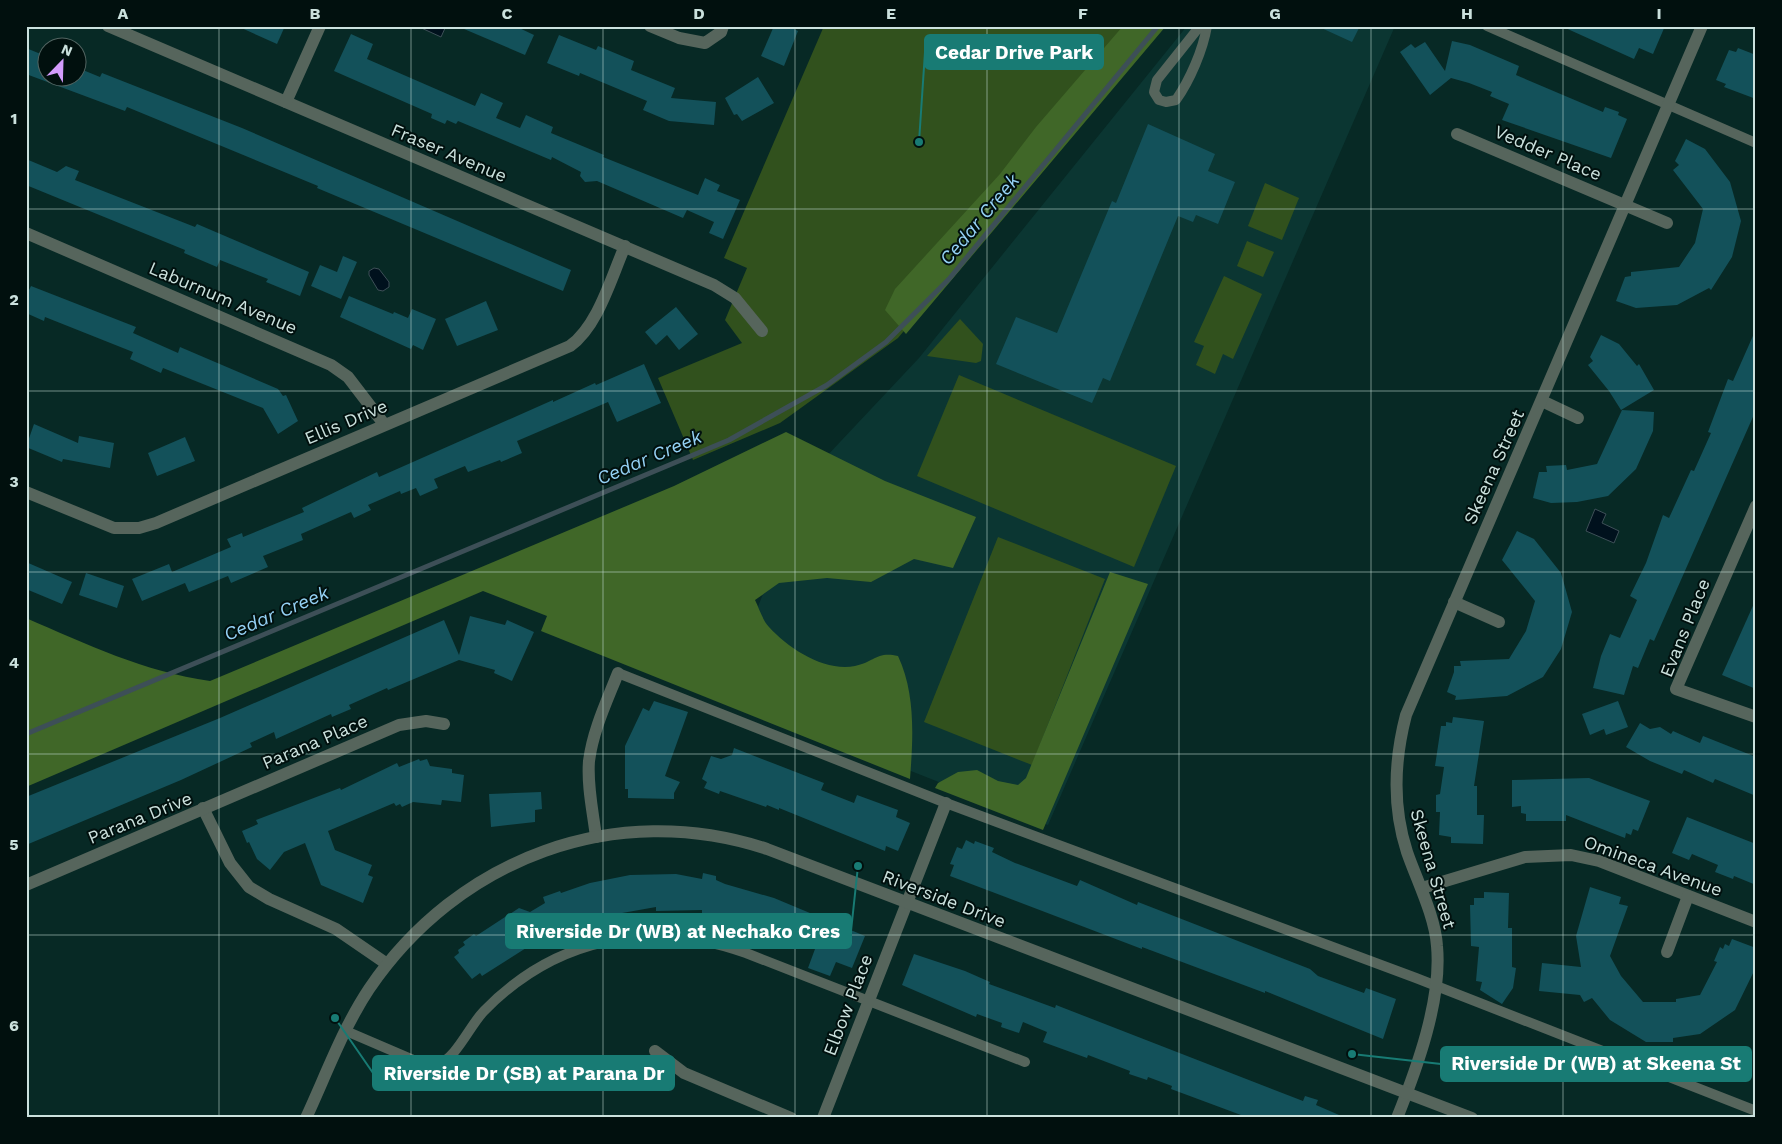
<svg xmlns="http://www.w3.org/2000/svg" width="1782" height="1144" viewBox="0 0 1782 1144" font-family="'Work Sans',sans-serif">
<style>
.built{fill:#0b3632}
.green{fill:#31511d}
.forest{fill:#406728}
.water{fill:#00111d;stroke:#3d4f57}
.lines{fill:none;stroke-linecap:round;stroke-linejoin:round}
.stream{stroke:#3d4f57;stroke-width:5}
.building{fill:#13515a}
.service{stroke:#56655c;stroke-width:10}
.minor{stroke:#56655c;stroke-width:12}
.tertiary{stroke:#56655c;stroke-width:12}
.grid{fill:none;stroke:#cbe1dd;stroke-width:1;stroke-opacity:0.55}
.labels{text-anchor:middle;stroke-width:4;stroke-linejoin:round;paint-order:stroke}
.street-label{font-size:18px;fill:#cbe1dd;stroke:#01100e}
.water-label{font-size:19px;font-style:italic;fill:#94d1f5;stroke:#01100e}
.leader{fill:none;stroke:#187b74;stroke-width:2}
.callout-dot{fill:#187b74;stroke:#01100e;stroke-width:2}
.callout{fill:#187b74;stroke:#187b74;stroke-width:2}
.callout-label{font-size:19px;text-anchor:middle;font-weight:bold;fill:#fff}
.neatline{fill:none;stroke:#cbe1dd;stroke-width:2}
.grid-label{font-size:16px;text-anchor:middle;font-weight:bold;fill:#cbe1dd}
</style>
<rect width="100%" height="100%" fill="#072925"/>
<polygon class="built" points="1187,26 1395,26 1048,825 723,697 809,475 919,358"/>
<g class="green">
<polygon points="824,26 1160,26 898,338 780,423 693,460 658,378 742,343 725,320 747,268 724,258"/>
<polygon points="1265,183 1299,198 1282,240 1248,226"/>
<polygon points="1247,241 1274,252 1263,277 1237,266"/>
<polygon points="1224,276 1262,294 1233,359 1223,354 1215,374 1196,365 1204,346 1194,342"/>
<polygon points="960,319 983,344 981,361 976,363 927,356"/>
<polygon points="959,375 1176,466 1134,567 917,476"/>
<polygon points="998,537 1105,579 1032,765 924,722"/>
</g>
<g class="forest">
<polygon points="1123,26 1166,26 906,334 885,310 895,289 1000,174 1036,127"/>
<path d="M786 432 885 481 976 517 953 568 914 559 871 582 827 578 779 583 755 600C759 608 763 621 769 627 789 649 825 672 855 666 874 662 877 651 898 656 916 694 913 739 910 779L541 631 547 616 483 591 26 787V618C86 644 145 672 210 681L674 486Z"/>
<polygon points="1110,572 1148,584 1043,830 935,788 938,783 958,772 977,770 998,781 1018,785 1026,778"/>
</g>
<g class="water">
<polygon points="417,26 446,26 441,37"/>
<polygon points="374,268 379,269 389,282 389,287 383,291 378,290 369,275 369,271"/>
<polygon points="1595,509 1606,514 1602,523 1619,531 1614,543 1586,531"/>
</g>
<g class="lines">
<polyline class="stream" points="26,734 729,440 827,385 886,342 949,279 1158,26"/>
</g>
<g class="building">
<polygon points="237,26 285,26 277,44"/>
<polygon points="457,26 515,26 534,35 525,55"/>
<polygon points="774,26 788,26 798,31 784,66 761,56"/>
<polygon points="1317,26 1360,26 1352,42"/>
<polygon points="1561,26 1665,26 1653,54 1639,48 1634,59"/>
<polygon points="351,34 373,44 367,59 475,106 481,93 503,103 496,118 520,128 526,115 553,127 551,133 604,155 603,157 698,195 705,178 720,185 717,191 740,200 723,239 709,233 714,222 687,210 683,218 597,181 585,182 580,176 581,172 552,157 551,160 458,121 456,124 447,120 445,124 431,118 432,114 334,71"/>
<polygon points="559,35 596,50 598,46 634,61 631,70 675,88 671,98 716,102 714,125 669,121 643,110 647,101 580,73 579,76 547,63"/>
<polygon points="1452,41 1470,45 1519,66 1516,75 1603,112 1605,107 1619,112 1618,115 1627,119 1611,158 1502,120 1509,104 1490,96 1492,92 1469,83 1451,78 1430,95 1400,52 1411,44 1415,48 1425,42 1445,71"/>
<polygon points="26,48 48,57 48,78 78,78 78,68 100,77 102,73 242,128 571,270 563,291 317,188 318,186 127,107 125,111 26,74"/>
<polygon points="1738,48 1756,55 1756,99 1724,87 1726,84 1716,80 1729,50 1736,52"/>
<polygon points="758,77 774,103 742,121 737,114 734,115 725,98"/>
<polygon points="1148,124 1215,154 1208,171 1235,182 1218,224 1196,215 1193,222 1178,216 1110,381 1103,378 1092,403 996,364 1016,317 1057,333 1112,201 1116,203"/>
<polygon points="1686,139 1705,149 1730,182 1741,221 1732,257 1711,290 1709,288 1677,305 1636,308 1616,301 1625,277 1631,276 1631,272 1679,267 1695,243 1703,209 1673,170 1679,165 1675,161"/>
<polygon points="26,159 57,172 66,166 79,171 75,180 195,227 197,224 309,272 300,296 266,282 268,279 220,260 217,267 184,253 185,250 26,185"/>
<polygon points="343,256 357,262 341,299 311,286 320,265 337,272"/>
<polygon points="31,286 136,327 133,333 178,353 180,347 278,389 283,396 286,395 298,421 278,434 263,408 163,368 161,373 130,359 133,352 45,317 44,321 26,313 26,296"/>
<polygon points="349,296 393,314 394,312 408,318 412,309 436,319 423,350 413,345 411,349 340,317"/>
<polygon points="486,301 498,330 457,346 445,319"/>
<polygon points="676,307 698,334 679,350 667,335 656,345 645,332"/>
<polygon points="1756,329 1756,410 1654,641 1650,639 1638,668 1633,666 1624,695 1593,688 1601,656 1610,634 1620,638 1637,600 1630,596 1646,563 1663,515 1669,518 1691,470 1694,471 1711,433 1708,432 1728,379 1733,381"/>
<polygon points="1601,335 1619,344 1637,366 1639,364 1654,390 1621,410 1609,391 1588,365 1593,361 1590,357"/>
<polygon points="644,364 661,403 617,422 608,402 517,441 522,453 501,462 500,460 468,472 465,466 434,479 438,488 420,496 416,488 401,494 400,491 368,505 371,510 354,518 351,512 301,534 303,540 263,556 268,567 231,583 228,576 189,592 185,583 142,601 132,579 169,564 172,572 231,547 227,539 242,533 243,537 304,512 302,508 377,472 379,477 553,400 553,402 595,383 596,385"/>
<polygon points="1622,410 1654,412 1653,431 1636,469 1608,496 1577,502 1551,503 1533,498 1539,472 1547,472 1546,466 1566,465 1567,470 1597,464"/>
<polygon points="34,424 78,443 79,436 114,443 110,468 63,459 62,462 26,447"/>
<polygon points="185,437 195,461 157,476 148,453"/>
<polygon points="1517,531 1534,539 1561,573 1572,612 1561,649 1543,677 1507,696 1455,700 1456,696 1447,692 1454,672 1454,666 1461,666 1460,661 1509,659 1526,631 1535,601 1502,560"/>
<polygon points="26,562 72,582 62,604 26,589"/>
<polygon points="86,573 124,586 117,608 79,595"/>
<polygon points="1756,599 1756,689 1722,675"/>
<polygon points="470,616 505,625 507,620 534,632 512,681 494,673 495,670 459,660 388,690 387,688 349,705 351,709 332,717 331,714 276,739 274,732 250,743 252,747 181,780 26,845 26,797 220,718 444,620 459,655"/>
<polygon points="654,701 688,712 665,776 680,782 674,793 674,799 628,798 628,789 625,789 625,746 643,708 649,711"/>
<polygon points="1618,701 1628,727 1606,735 1604,729 1590,735 1582,714"/>
<polygon points="1453,717 1484,721 1474,786 1477,786 1477,815 1484,815 1483,844 1451,843 1451,837 1439,835 1440,812 1436,812 1436,795 1440,794 1444,767 1435,766 1441,726 1446,726 1446,722 1452,723"/>
<polygon points="1640,723 1650,729 1660,727 1671,734 1673,731 1700,743 1703,736 1756,757 1756,796 1715,779 1713,783 1684,770 1682,774 1650,761 1626,747"/>
<polygon points="734,748 824,783 821,790 854,803 857,795 898,810 896,817 910,823 898,851 886,846 885,851 779,808 779,810 767,805 766,807 720,791 719,794 704,788 707,782 702,779 711,756 721,759 732,755"/>
<polygon points="419,759 420,761 427,759 430,766 452,769 452,773 464,775 461,802 442,800 441,805 413,802 402,807 400,804 396,806 394,803 328,831 335,850 372,865 368,875 373,877 363,903 321,885 305,843 284,852 270,870 257,859 249,842 247,843 242,831 258,824 256,820 340,788 341,790 397,763 399,767"/>
<polygon points="1589,778 1650,801 1638,831 1633,829 1631,835 1626,833 1625,838 1566,815 1566,821 1526,821 1526,814 1521,813 1521,806 1512,807 1512,780"/>
<polygon points="541,792 542,809 535,810 535,822 491,827 489,794"/>
<polygon points="1687,817 1756,844 1756,885 1734,876 1733,879 1715,872 1718,865 1692,854 1689,860 1672,853"/>
<polygon points="966,840 974,844 975,841 994,848 992,852 1015,863 1077,886 1080,880 1137,905 1138,902 1156,909 1310,969 1318,976 1364,993 1366,988 1396,999 1383,1039 1265,991 1265,993 1142,947 1142,949 950,876 954,865 950,864 957,847 962,849"/>
<polygon points="703,873 716,876 716,880 725,884 774,898 865,936 852,968 836,962 830,976 808,968 815,949 791,939 789,943 743,927 744,923 702,914 702,910 656,911 656,907 594,918 545,936 482,976 480,973 472,979 454,957 459,953 458,950 465,945 463,942 474,934 476,936 519,908 530,912 545,903 543,897 560,891 561,893 590,883 630,875 676,874 702,879"/>
<polygon points="1590,887 1621,897 1619,904 1628,906 1610,956 1621,976 1643,1002 1676,1002 1676,999 1700,995 1717,962 1714,961 1720,947 1723,949 1725,944 1729,946 1732,939 1756,948 1756,967 1735,1010 1700,1034 1673,1038 1673,1042 1646,1042 1610,1020 1592,998 1584,1002 1580,995 1539,991 1542,963 1581,967 1576,936"/>
<polygon points="1484,892 1509,893 1508,928 1512,928 1512,967 1516,968 1513,988 1502,1004 1480,990 1482,982 1476,981 1479,947 1471,946 1470,905 1474,905 1474,898 1484,898"/>
<polygon points="914,954 965,971 990,982 989,984 1055,1008 1056,1005 1303,1101 1305,1096 1318,1100 1316,1105 1346,1118 1249,1118 1171,1089 1172,1086 1148,1077 1147,1080 1129,1074 1130,1071 1088,1055 1087,1058 1043,1042 1047,1032 1023,1022 1019,1033 1001,1027 1002,1023 977,1014 976,1017 902,985"/>
</g>
<g class="lines">
<g class="service">
<path d="M1200 26 1157 80 1154 92 1159 100 1166 102 1176 100C1190 80 1203 50 1207 26"/>
<polyline points="1487,26 1756,143"/>
<polyline points="618,673 946,803 1416,978 1756,1111"/>
<path d="M346 1031 416 1061 438 1064C456 1059 470 1025 484 1011 556 937 651 919 746 953L1025 1062"/>
</g>
<g class="minor">
<polyline points="108,26 714,285 735,298 762,331"/>
<polyline points="650,26 679,38 705,43 721,32 723,26"/>
<polyline points="286,102 320,26"/>
<polyline points="1457,134 1667,223"/>
<polyline points="26,233 331,365 348,377 384,424"/>
<polyline points="1542,401 1578,418"/>
<path d="M26 492 114 528H139L156 523 570 346C598 326 611 278 625 246"/>
<polyline points="1756,506 1676,689 1756,717"/>
<polyline points="1454,602 1499,622"/>
<polyline points="203,808 230,863 249,887 269,899 336,929 387,964"/>
<path d="M596 837C593 812 587 786 589 761 593 730 607 701 618 673"/>
<polyline points="26,885 399,725 426,721 444,724"/>
<polyline points="1422,888 1525,857 1571,855 1599,861 1756,922"/>
<polyline points="1667,952 1688,896"/>
<polyline points="655,1051 684,1073 791,1118"/>
<polyline points="823,1118 946,803"/>
<path d="M1397 1118C1417 1068 1442 1000 1437 946 1435 916 1417 881 1407 852 1392 806 1394 761 1406 715L1702 26"/>
</g>
<path class="tertiary" d="M306 1118C326 1075 343 1028 369 989 458 858 615 799 767 849L1472 1118"/>
</g>
<path class="grid" d="M219 26V1118M411 26V1118M603 26V1118M795 26V1118M987 26V1118M1179 26V1118M1371 26V1118M1563 26V1118M26 209H1756M26 391H1756M26 572H1756M26 754H1756M26 935H1756"/>
<g class="labels">
<g class="street-label">
<text transform="translate(449 153) rotate(23)" y="6">Fraser Avenue</text>
<text transform="translate(1548 153) rotate(23)" y="6">Vedder Place</text>
<text transform="translate(223 298) rotate(23)" y="6">Laburnum Avenue</text>
<text transform="translate(346 422) rotate(-23)" y="6">Ellis Drive</text>
<text transform="translate(1494 467) rotate(-66)" y="6">Skeena Street</text>
<text transform="translate(1685 628) rotate(-68)" y="6">Evans Place</text>
<text transform="translate(315 742) rotate(-23)" y="6">Parana Place</text>
<text transform="translate(140 818) rotate(-22)" y="6">Parana Drive</text>
<text transform="translate(1653 866) rotate(20)" y="6">Omineca Avenue</text>
<text transform="translate(1433 869) rotate(74)" y="6">Skeena Street</text>
<text transform="translate(944 899) rotate(21)" y="6">Riverside Drive</text>
<text transform="translate(848 1005) rotate(-69)" y="6">Elbow Place</text>
</g>
<g class="water-label">
<text transform="translate(979 219) rotate(-50)" y="7">Cedar Creek</text>
<text transform="translate(649 457) rotate(-23)" y="7">Cedar Creek</text>
<text transform="translate(276 613) rotate(-23)" y="7">Cedar Creek</text>
</g>
</g>
<path class="leader" d="M919 142L925 52M858 866L851 931M1352 1054L1441 1064M335 1018L373 1073"/>
<g class="callout-dot">
<circle cx="919" cy="142" r="5"/>
<circle cx="858" cy="866" r="5"/>
<circle cx="1352" cy="1054" r="5"/>
<circle cx="335" cy="1018" r="5"/>
</g>
<g class="callout">
<rect x="925" y="35" width="178" height="34" rx="5"/>
<rect x="506" y="914" width="345" height="34" rx="5"/>
<rect x="1441" y="1047" width="310" height="34" rx="5"/>
<rect x="373" y="1056" width="301" height="34" rx="5"/>
</g>
<g class="callout-label">
<text x="1014" y="59">Cedar Drive Park</text>
<text x="678" y="938">Riverside Dr (WB) at Nechako Cres</text>
<text x="1596" y="1070">Riverside Dr (WB) at Skeena St</text>
<text x="524" y="1080">Riverside Dr (SB) at Parana Dr</text>
</g>
<rect width="1782" height="1144" fill="none" stroke="#01100e" stroke-width="55"/>
<g transform="translate(62 62) rotate(23)"><circle r="24" fill="#01100e" stroke="#526461"/>
<path d="M0-4L9 19L0 12L-9 19Z" fill="#d39cfc"/>
<text y="-8" font-size="14" font-weight="bold" text-anchor="middle" fill="#cbe1dd">N</text>
</g>
<rect x="28" y="28" width="1726" height="1088" class="neatline"/>
<g class="grid-label">
<text x="123" y="19">A</text>
<text x="315" y="19">B</text>
<text x="507" y="19">C</text>
<text x="699" y="19">D</text>
<text x="891" y="19">E</text>
<text x="1083" y="19">F</text>
<text x="1275" y="19">G</text>
<text x="1467" y="19">H</text>
<text x="1659" y="19">I</text>
<text x="14" y="124">1</text>
<text x="14" y="305">2</text>
<text x="14" y="487">3</text>
<text x="14" y="668">4</text>
<text x="14" y="850">5</text>
<text x="14" y="1031">6</text>
</g>
</svg>
